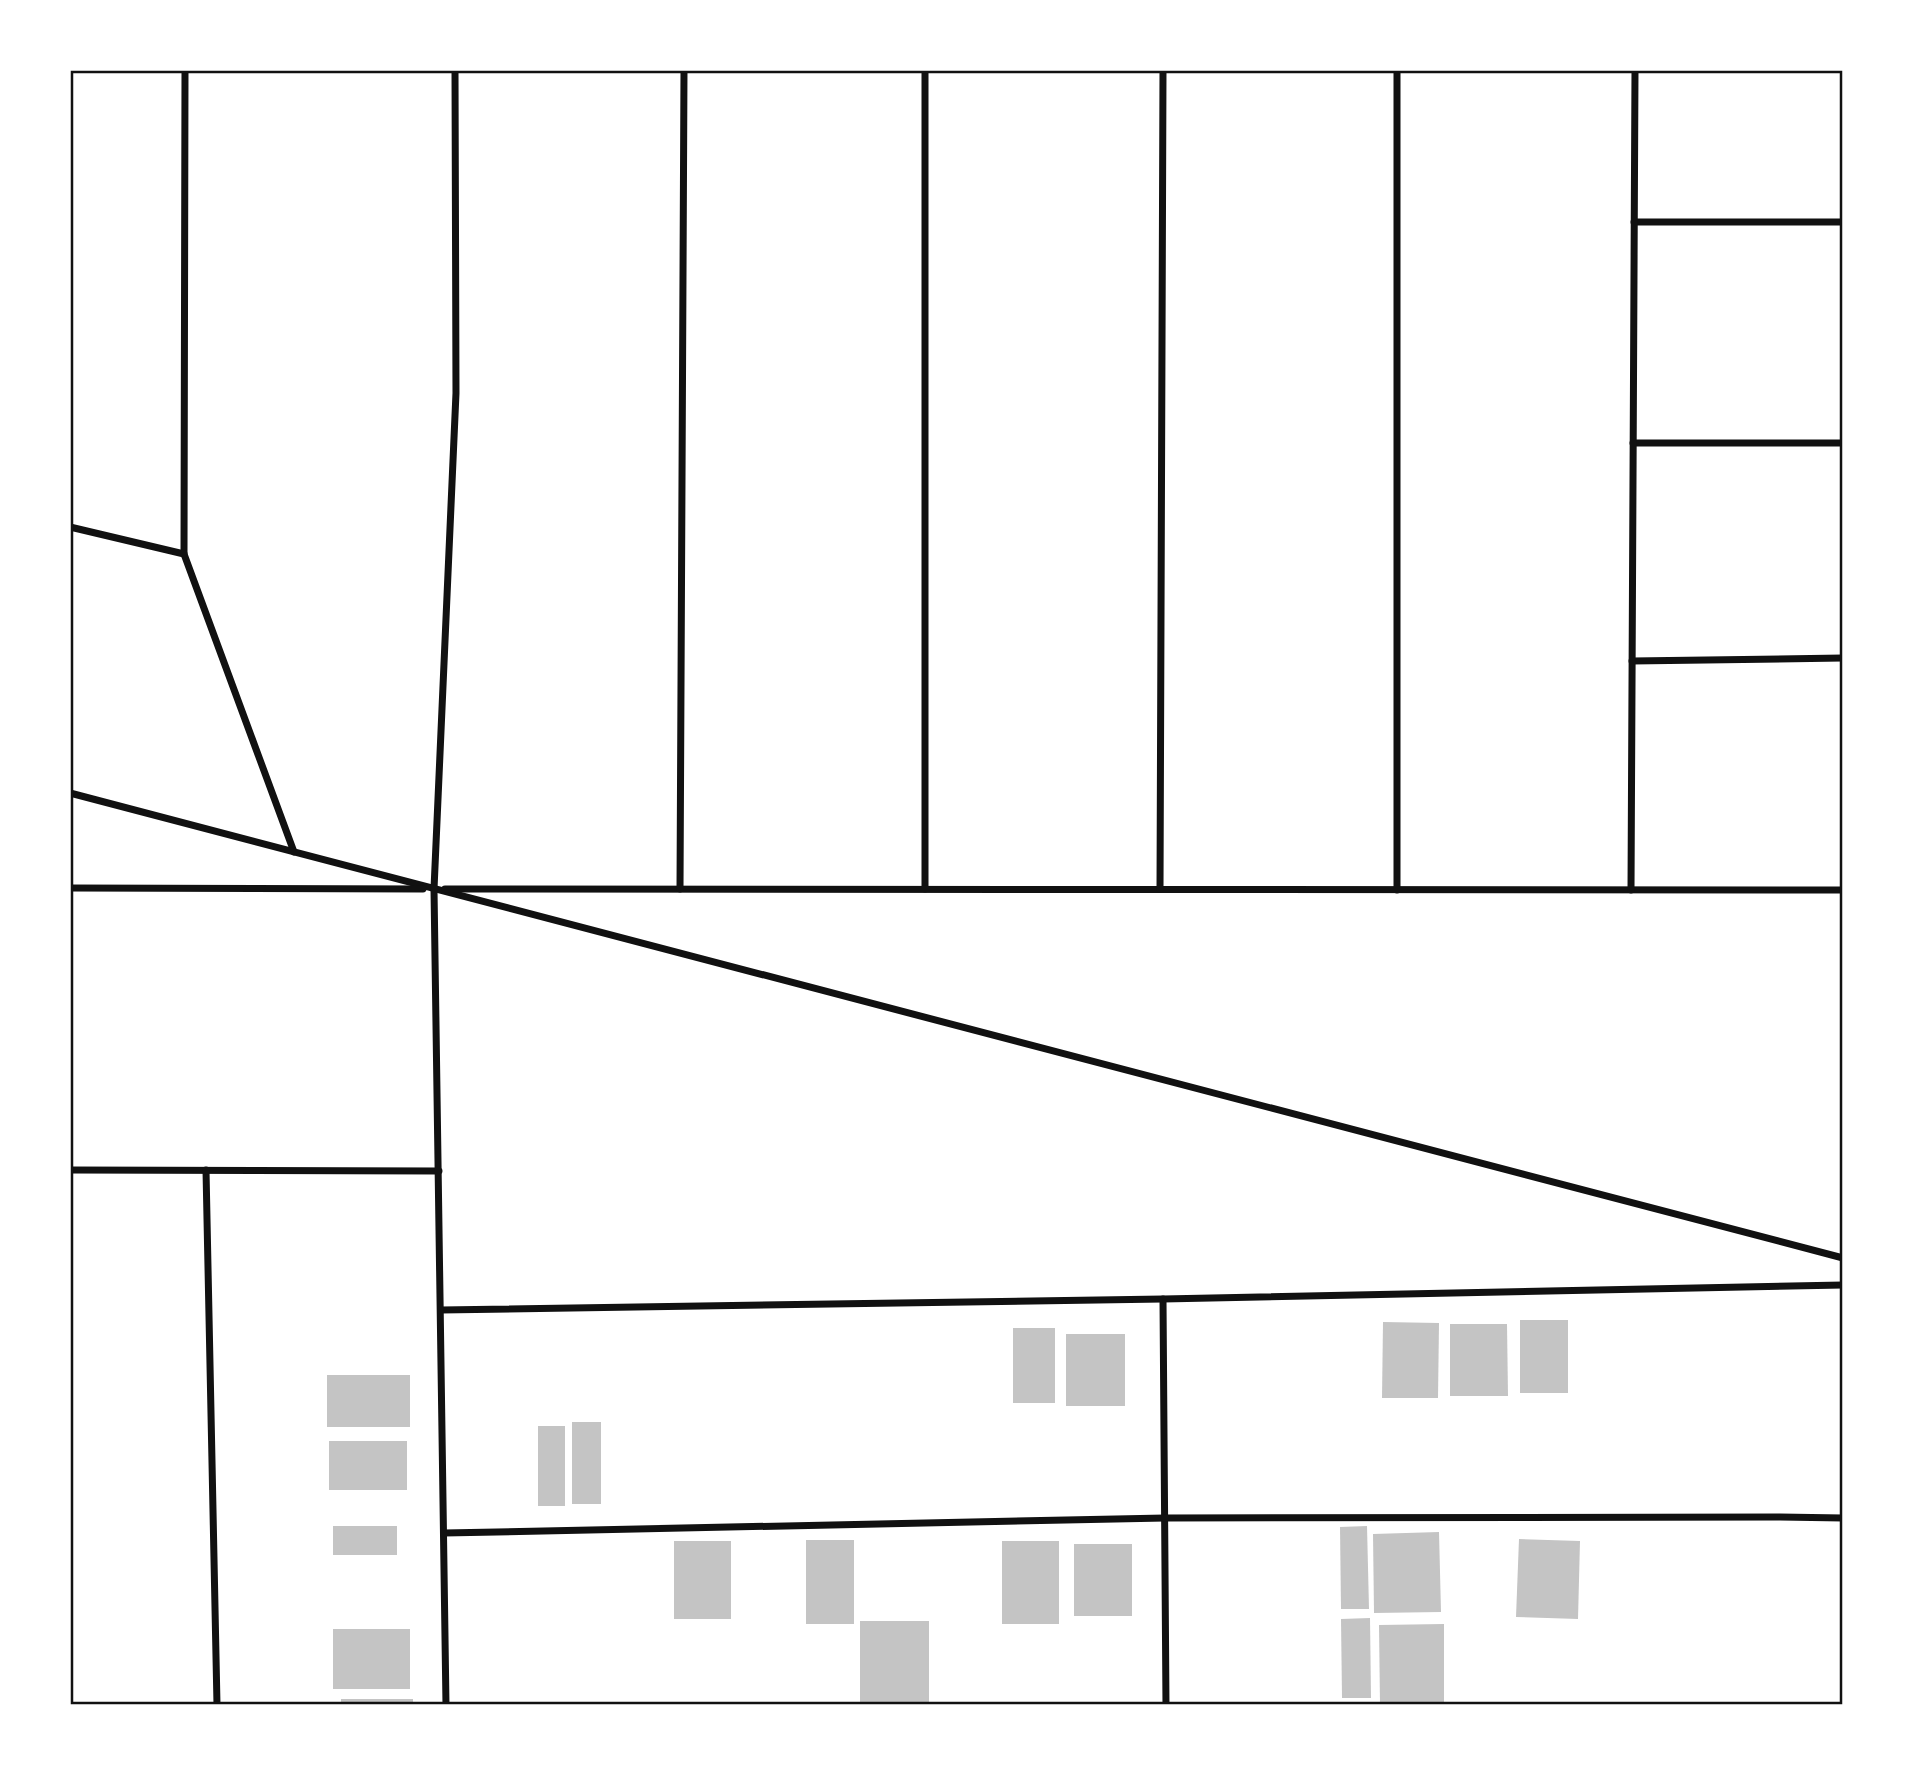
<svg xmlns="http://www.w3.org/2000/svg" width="1913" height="1775" viewBox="0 0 1913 1775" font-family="Cabin,sans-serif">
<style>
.building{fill:#c4c4c4}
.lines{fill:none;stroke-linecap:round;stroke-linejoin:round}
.minor{stroke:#111;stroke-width:7}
.neatline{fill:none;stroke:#111;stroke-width:2.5}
</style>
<rect width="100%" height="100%" fill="#fff"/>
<g class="building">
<rect x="1520" y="1320" width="48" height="73"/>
<polygon points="1383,1322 1439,1323 1438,1398 1382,1398"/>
<polygon points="1450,1324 1507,1324 1508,1396 1450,1396"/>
<rect x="1013" y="1328" width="42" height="75"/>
<rect x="1066" y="1334" width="59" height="72"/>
<rect x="327" y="1375" width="83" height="52"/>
<rect x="572" y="1422" width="29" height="82"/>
<rect x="538" y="1426" width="27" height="80"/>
<rect x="329" y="1441" width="78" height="49"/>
<rect x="333" y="1526" width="64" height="29"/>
<polygon points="1367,1526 1369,1609 1341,1609 1340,1527"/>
<polygon points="1439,1532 1441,1612 1374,1613 1373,1534"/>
<polygon points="1519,1539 1580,1541 1578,1619 1516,1617"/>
<rect x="806" y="1540" width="48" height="84"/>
<rect x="674" y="1541" width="57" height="78"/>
<rect x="1002" y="1541" width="57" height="83"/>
<rect x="1074" y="1544" width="58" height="72"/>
<polygon points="1370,1618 1371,1698 1342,1698 1341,1619"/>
<rect x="860" y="1621" width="69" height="84"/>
<polygon points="1444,1624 1444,1705 1380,1705 1379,1625"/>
<rect x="333" y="1629" width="77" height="60"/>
<rect x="341" y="1699" width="72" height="6"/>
</g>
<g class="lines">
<g class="minor">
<polyline points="185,70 184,554 294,852"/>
<polyline points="925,70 925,889"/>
<polyline points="1397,70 1397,890"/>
<polyline points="1634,222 1843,222"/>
<polyline points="1633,443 1843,443"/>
<polyline points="70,527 184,554"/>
<polyline points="1632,661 1843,658"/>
<polyline points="70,793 1843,1258"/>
<polyline points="70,888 423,889"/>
<polyline points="445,889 1843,890"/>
<polyline points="680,889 684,70"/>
<polyline points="1160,889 1163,70"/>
<polyline points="1631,890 1635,70"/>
<polyline points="70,1170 439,1171"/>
<polyline points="206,1170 217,1705"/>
<polyline points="1163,1299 1166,1705"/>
<polyline points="441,1310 1163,1299 1843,1285"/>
<polyline points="444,1533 1165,1518 1780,1517 1843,1518"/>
<polyline points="446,1705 434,889 456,393 455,70"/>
</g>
</g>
<rect width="1913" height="1775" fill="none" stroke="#ffffff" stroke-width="144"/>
<rect x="72" y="72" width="1769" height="1631" class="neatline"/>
</svg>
